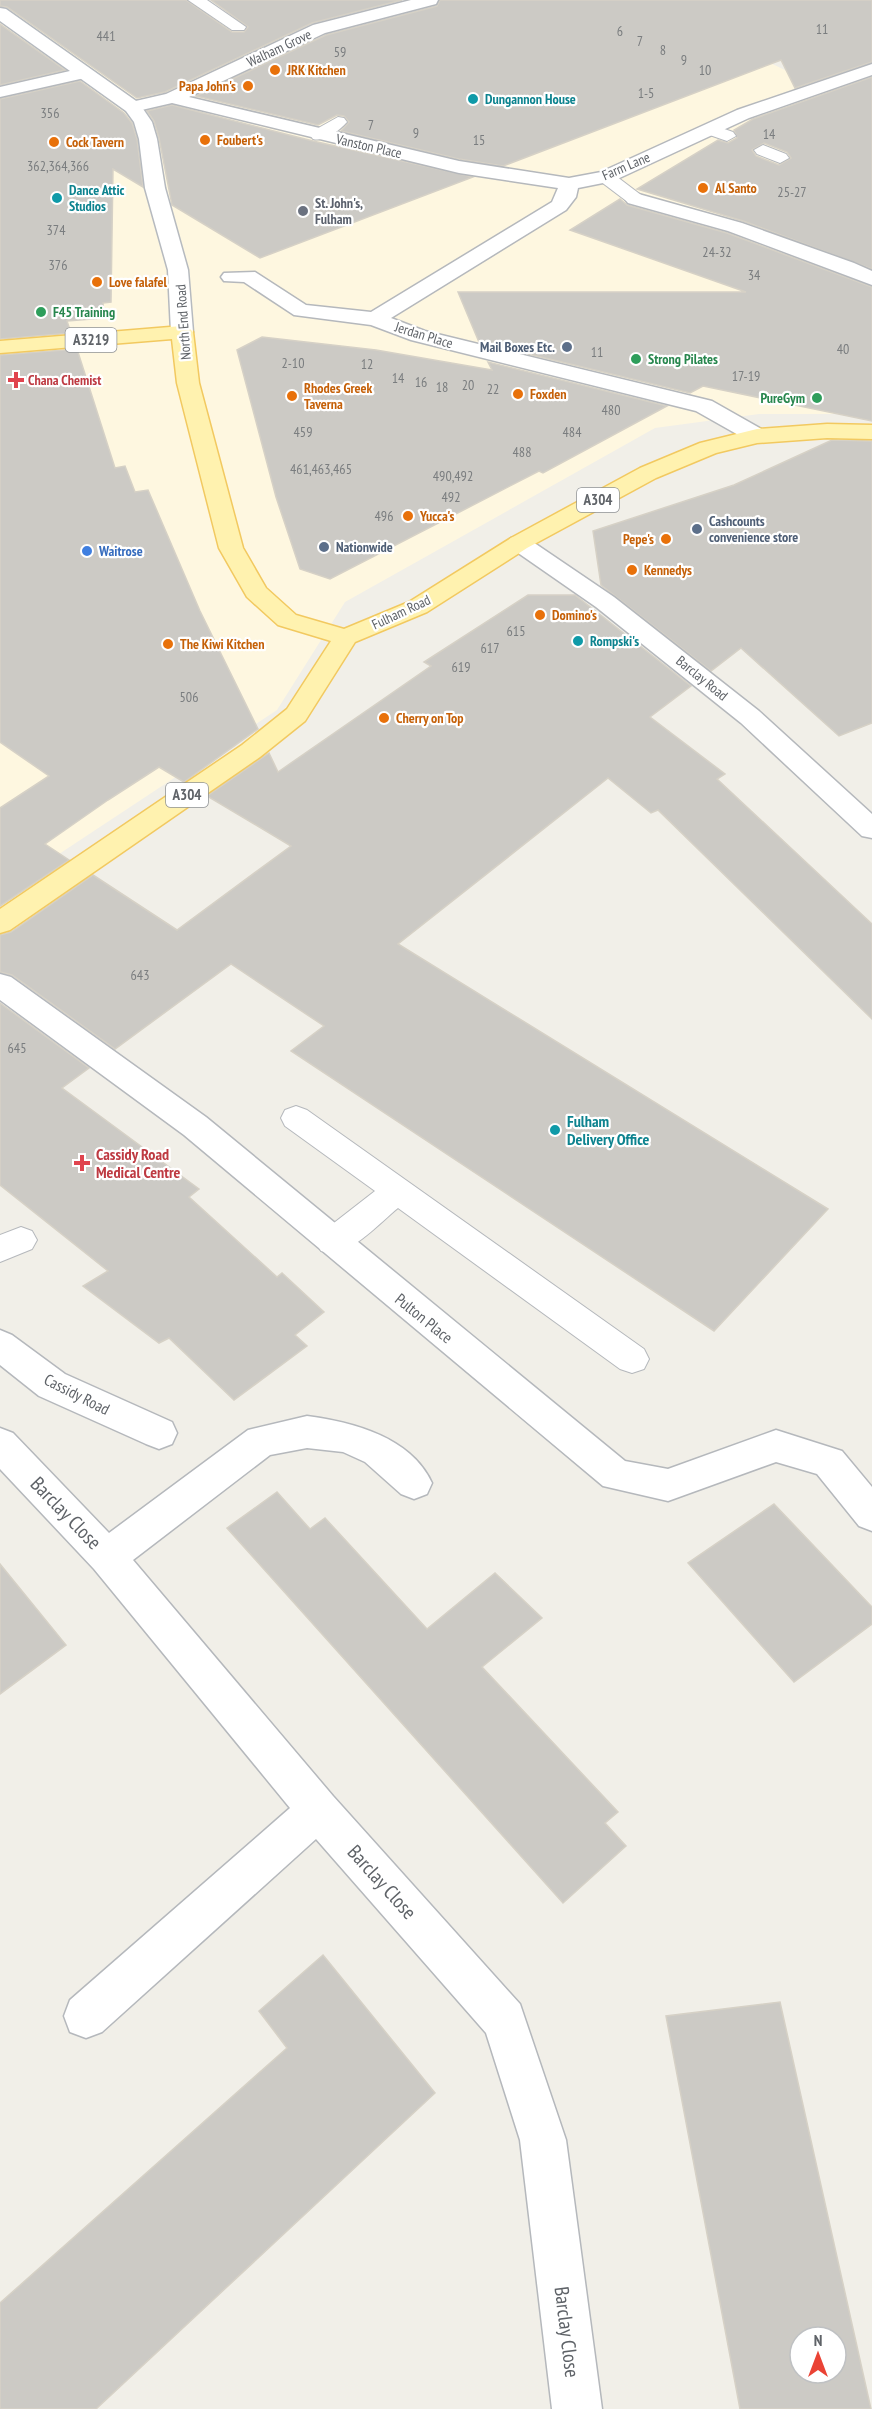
<svg xmlns="http://www.w3.org/2000/svg" width="872" height="2409" viewBox="0 0 872 2409" font-family="'PT Sans Narrow',sans-serif">
<style>
.commercial{fill:#fef7e0}
.building{fill:#cccac5;stroke:#d6d1c6;stroke-width:1.5;fill-rule:evenodd}
.lines{fill:none;stroke-linecap:round;stroke-linejoin:round}
.lane-casing{stroke:#b5b8bc;stroke-width:2}
.street-casing{stroke:#b5b8bc;stroke-width:3}
.secondary-casing{stroke:#b6babf;stroke-width:3}
.primary-casing{stroke:#f2c960;stroke-width:3}
.lane{fill:#fff;fill-rule:evenodd}
.street{fill:#fff;fill-rule:evenodd}
.secondary{fill:#fff;fill-rule:evenodd}
.primary{fill:#fff2af;fill-rule:evenodd}
.food-dot{fill:#e8710a;stroke:#fff;stroke-width:2}
.culture-dot{fill:#0f9aa8;stroke:#fff;stroke-width:2}
.worship-dot{fill:#6b7280;stroke:#fff;stroke-width:2}
.leisure-dot{fill:#2e9e5b;stroke:#fff;stroke-width:2}
.service-dot{fill:#5c6f8a;stroke:#fff;stroke-width:2}
.health-dot{fill:#e0444e;stroke:#fff;stroke-width:2}
.shop-dot{fill:#3f7fe0;stroke:#fff;stroke-width:2}
.labels{text-anchor:middle;stroke-width:4.5;stroke-linejoin:round;paint-order:stroke}
.number-label{font-size:14px;fill:#7a7d7f}
.far-street-label{font-size:14px;fill:#5f6368;stroke:#fff}
.far-food-label{font-size:14px;font-weight:bold;fill:#c56008;stroke:#fff;text-anchor:start}
.far-culture-label{font-size:14px;font-weight:bold;fill:#0d838f;stroke:#fff;text-anchor:start}
.far-worship-label{font-size:14px;font-weight:bold;fill:#5b616d;stroke:#fff;text-anchor:start}
.far-leisure-label{font-size:14px;font-weight:bold;fill:#27864d;stroke:#fff;text-anchor:start}
.far-service-label{font-size:14px;font-weight:bold;fill:#4e5e75;stroke:#fff;text-anchor:start}
.far-health-label{font-size:14px;font-weight:bold;fill:#be3a42;stroke:#fff;text-anchor:start}
.far-shop-label{font-size:14px;font-weight:bold;fill:#366cbe;stroke:#fff;text-anchor:start}
.shield{fill:#fff;stroke:#8f9295;stroke-width:1.5}
.shield-label{font-size:15px;font-weight:bold;fill:#5f6368}
.culture-label{font-size:16px;font-weight:bold;fill:#0d838f;stroke:#fff;text-anchor:start}
.health-label{font-size:16px;font-weight:bold;fill:#be3a42;stroke:#fff;text-anchor:start}
.street-label{font-size:16px;fill:#5f6368;stroke:#fff}
.near-street-label{font-size:20px;fill:#5f6368;stroke:#fff}
</style>
<rect width="100%" height="100%" fill="#f1efe8"/>
<polygon class="commercial" points="0,0 204,0 240,23 272,34 300,31 415,79 758,57 872,112 872,402 853,414 759,414 655,428 345,602 277,710 0,893 0,285 75,87 34,69 0,43"/>
<g class="building">
<polygon points="0,0 186,0 232,32 244,32 248,27 211,0 402,0 312,23 165,92 137,98 7,7 0,6"/>
<polygon points="440,0 872,0 872,62 795,88 781,60 503,166 459,159 341,131 349,122 344,116 337,115 318,125 196,96 326,35 437,6"/>
<polygon points="0,24 65,70 0,85"/>
<path d="M872 77V269L743 221 637 189 718 140 728 143 737 138 734 130 753 119ZM764 143 787 152 791 158 779 165 756 156 752 150Z"/>
<polygon points="80,81 124,113 132,123 137,139 143,187 113,169 111,302 103,303 104,318 67,321 71,333 0,339 0,99"/>
<polygon points="172,105 313,141 473,177 260,258 172,205 159,138 154,121 147,111"/>
<polygon points="620,199 627,205 727,233 872,287 872,421 703,386 690,393 479,342 458,292 746,292 570,230"/>
<polygon points="262,337 376,350 492,370 488,362 667,406 543,473 539,471 330,579 300,569 276,497 237,350"/>
<polygon points="77,349 115,468 125,466 135,492 148,490 200,611 258,729 184,782 159,767 108,800 45,844 69,860 0,906 0,808 49,776 0,742 0,355"/>
<polygon points="832,440 872,441 872,723 839,736 741,648 711,671 601,585 593,531 734,485"/>
<polygon points="528,595 575,595 691,686 650,717 725,774 717,779 872,924 872,1019 658,810 651,813 608,778 398,944 828,1209 714,1331 291,1051 324,1026 231,964 115,1049 12,975 0,972 0,935 11,932 93,875 177,930 291,846 207,796 269,753 278,772 431,666 424,662"/>
<polygon points="0,1003 89,1068 62,1088 199,1189 189,1197 277,1277 282,1273 324,1312 295,1335 307,1346 234,1400 169,1338 159,1343 83,1286 108,1271 0,1185"/>
<polygon points="277,1492 310,1529 325,1518 427,1629 495,1573 542,1618 482,1667 618,1812 605,1823 626,1846 563,1903 227,1528"/>
<polygon points="774,1504 872,1607 872,1624 794,1682 688,1563"/>
<polygon points="0,1564 66,1645 0,1694"/>
<polygon points="323,1955 435,2093 96,2409 0,2409 0,2303 287,2048 259,2011"/>
<path d="M780 2002 871 2409H740L666 2016ZM800 2337H836V2373H800Z"/>
</g>
<g class="lines">
<defs>
<g id="lane">
<polygon points="188,0 207,0 246,27 244,30 232,30"/>
<path d="M338 117 344 118 347 122C339 131 325 142 313 139L310 135 313 131Z"/>
<polygon points="710,124 733,132 736,136 727,141 704,133 701,129"/>
<polygon points="763,145 786,154 789,158 780,163 757,154 754,150"/>
<polygon points="606,172 612,173 641,195 644,199 641,203 629,203 600,181 597,177"/>
<path d="M296 1106 307 1110 644 1349 649 1359 644 1369 632 1373 620 1369 398 1208C378 1224 348 1260 321 1251L316 1242 321 1233 375 1191 285 1126 281 1118 285 1110Z"/>
<polygon points="21,1227 32,1231 37,1240 32,1249 0,1262 0,1235"/>
</g>
<g id="street">
<polygon points="411,0 438,0 436,4 325,33 189,97 459,161 569,178 601,172 737,110 872,64 872,75 749,118 613,181 578,188 576,197 566,210 391,318 425,331 712,401 765,431 768,436 765,441 749,441 696,411 411,340 371,325 294,315 244,282 224,281 221,277 224,273 255,272 306,305 371,312 552,202 558,188 459,173 172,103 133,112 124,107 127,103 166,94 313,25"/>
<polygon points="83,68 92,73 89,77 0,97 0,87"/>
<polygon points="635,193 742,223 854,263 872,271 872,285 728,231 628,203 625,199 628,195"/>
<polygon points="519,536 527,538 614,597 759,711 872,814 872,838 862,836 741,723 596,607 511,548 507,543 511,538"/>
<polygon points="0,974 11,977 206,1117 625,1461 668,1469 776,1430 842,1451 872,1487 872,1531 859,1526 817,1474 776,1462 668,1501 603,1486 184,1135 0,1000"/>
<polygon points="0,1330 12,1335 65,1374 172,1422 177,1433 172,1444 159,1449 146,1444 39,1396 0,1365"/>
<path d="M307 1416C353 1422 411 1437 432 1483L427 1494 414 1499 401 1494 365 1462 343 1452 307 1448 270 1455 133 1560 333 1796 520 2004 566 2140 602 2409H552L520 2140 486 2033 316 1839 102 2032 86 2038 70 2032 64 2016 70 2000 290 1808 94 1569 0 1469V1428L13 1433 109 1533 248 1430Z"/>
</g>
<polygon id="secondary" points="0,8 6,9 139,103 152,122 157,139 165,188 188,270 193,332 189,336 175,336 171,332 168,270 145,188 139,139 134,122 126,111 0,21"/>
<polygon id="primary" points="182,326 189,328 193,332 199,383 243,548 266,588 296,615 344,629 409,602 511,538 640,468 700,443 757,429 827,424 872,425 872,439 827,438 757,443 716,453 656,478 527,548 427,612 355,642 305,721 260,757 10,930 0,933 0,909 242,745 287,709 331,641 278,625 247,597 219,548 177,383 172,339 0,353 0,341"/>
</defs>
<use href="#lane" class="lane-casing"/>
<use href="#street" class="street-casing"/>
<use href="#secondary" class="secondary-casing"/>
<use href="#primary" class="primary-casing"/>
<use href="#lane" class="lane"/>
<use href="#street" class="street"/>
<use href="#secondary" class="secondary"/>
<use href="#primary" class="primary"/>
</g>
<g class="food-dot">
<circle cx="275" cy="70" r="6"/>
<circle cx="248" cy="86" r="6"/>
<circle cx="205" cy="140" r="6"/>
<circle cx="54" cy="142" r="6"/>
<circle cx="703" cy="188" r="6"/>
<circle cx="97" cy="282" r="6"/>
<circle cx="518" cy="394" r="6"/>
<circle cx="292" cy="396" r="6"/>
<circle cx="408" cy="516" r="6"/>
<circle cx="666" cy="539" r="6"/>
<circle cx="632" cy="570" r="6"/>
<circle cx="540" cy="615" r="6"/>
<circle cx="168" cy="644" r="6"/>
<circle cx="384" cy="718" r="6"/>
</g>
<g class="culture-dot">
<circle cx="473" cy="99" r="6"/>
<circle cx="57" cy="198" r="6"/>
<circle cx="578" cy="641" r="6"/>
<circle cx="555" cy="1130" r="6"/>
</g>
<circle class="worship-dot" cx="303" cy="211" r="6"/>
<g class="leisure-dot">
<circle cx="41" cy="312" r="6"/>
<circle cx="636" cy="359" r="6"/>
<circle cx="817" cy="398" r="6"/>
</g>
<g class="service-dot">
<circle cx="567" cy="347" r="6"/>
<circle cx="697" cy="529" r="6"/>
<circle cx="324" cy="547" r="6"/>
</g>
<g class="health-dot">
<path d="M13 371h6v6h6v6h-6v6h-6v-6h-6v-6h6z"/>
<path d="M79 1154h6v6h6v6h-6v6h-6v-6h-6v-6h6z"/>
</g>
<circle class="shop-dot" cx="87" cy="551" r="6"/>
<g class="labels">
<g class="number-label">
<text x="822" y="34">11</text>
<text x="620" y="36">6</text>
<text x="106" y="41">441</text>
<text x="640" y="46">7</text>
<text x="663" y="55">8</text>
<text x="340" y="57">59</text>
<text x="684" y="65">9</text>
<text x="705" y="75">10</text>
<text x="646" y="98">1-5</text>
<text x="50" y="118">356</text>
<text x="371" y="130">7</text>
<text x="416" y="138">9</text>
<text x="769" y="139">14</text>
<text x="479" y="145">15</text>
<text x="58" y="171">362,364,366</text>
<text x="792" y="197">25-27</text>
<text x="56" y="235">374</text>
<text x="717" y="257">24-32</text>
<text x="58" y="270">376</text>
<text x="754" y="280">34</text>
<text x="843" y="354">40</text>
<text x="597" y="357">11</text>
<text x="293" y="368">2-10</text>
<text x="367" y="369">12</text>
<text x="746" y="381">17-19</text>
<text x="398" y="383">14</text>
<text x="421" y="387">16</text>
<text x="468" y="390">20</text>
<text x="442" y="392">18</text>
<text x="493" y="394">22</text>
<text x="611" y="415">480</text>
<text x="303" y="437">459</text>
<text x="572" y="437">484</text>
<text x="522" y="457">488</text>
<text x="321" y="474">461,463,465</text>
<text x="453" y="481">490,492</text>
<text x="451" y="502">492</text>
<text x="384" y="521">496</text>
<text x="516" y="636">615</text>
<text x="490" y="653">617</text>
<text x="461" y="672">619</text>
<text x="189" y="702">506</text>
<text x="140" y="980">643</text>
<text x="17" y="1053">645</text>
</g>
<g class="far-street-label">
<text transform="translate(279 48) rotate(-25)" y="5">Walham Grove</text>
<text transform="translate(369 146) rotate(13)" y="5">Vanston Place</text>
<text transform="translate(626 166) rotate(-23)" y="5">Farm Lane</text>
<text transform="translate(183 322) rotate(-94)" y="5">North End Road</text>
<text transform="translate(424 335) rotate(17)" y="5">Jerdan Place</text>
<text transform="translate(401 612) rotate(-25)" y="5">Fulham Road</text>
<text transform="translate(702 678) rotate(39)" y="5">Barclay Road</text>
</g>
<g class="far-food-label">
<text x="287" y="75">JRK Kitchen</text>
<text x="236" y="91" text-anchor="end">Papa John's</text>
<text x="217" y="145">Foubert's</text>
<text x="66" y="147">Cock Tavern</text>
<text x="715" y="193">Al Santo</text>
<text x="109" y="287">Love falafel</text>
<text x="304" y="393">Rhodes Greek<tspan x="304" dy="16">Taverna</tspan></text>
<text x="530" y="399">Foxden</text>
<text x="420" y="521">Yucca's</text>
<text x="654" y="544" text-anchor="end">Pepe's</text>
<text x="644" y="575">Kennedys</text>
<text x="552" y="620">Domino's</text>
<text x="180" y="649">The Kiwi Kitchen</text>
<text x="396" y="723">Cherry on Top</text>
</g>
<g class="far-culture-label">
<text x="485" y="104">Dungannon House</text>
<text x="69" y="195">Dance Attic<tspan x="69" dy="16">Studios</tspan></text>
<text x="590" y="646">Rompski's</text>
</g>
<g class="far-worship-label">
<text x="315" y="208">St. John's,<tspan x="315" dy="16">Fulham</tspan></text>
</g>
<g class="far-leisure-label">
<text x="53" y="317">F45 Training</text>
<text x="648" y="364">Strong Pilates</text>
<text x="805" y="403" text-anchor="end">PureGym</text>
</g>
<g class="far-service-label">
<text x="555" y="352" text-anchor="end">Mail Boxes Etc.</text>
<text x="709" y="526">Cashcounts<tspan x="709" dy="16">convenience store</tspan></text>
<text x="336" y="552">Nationwide</text>
</g>
<g class="far-health-label">
<text x="28" y="385">Chana Chemist</text>
</g>
<g class="far-shop-label">
<text x="99" y="556">Waitrose</text>
</g>
<g class="shield">
<rect x="65.5" y="328" width="51" height="24" rx="4.5"/>
<rect x="577" y="488" width="42" height="24" rx="4.5"/>
<rect x="166" y="783" width="42" height="24" rx="4.5"/>
</g>
<g class="shield-label">
<text x="91" y="345">A3219</text>
<text x="598" y="505">A304</text>
<text x="187" y="800">A304</text>
</g>
<g class="culture-label">
<text x="567" y="1127">Fulham<tspan x="567" dy="18">Delivery Office</tspan></text>
</g>
<g class="health-label">
<text x="96" y="1160">Cassidy Road<tspan x="96" dy="18">Medical Centre</tspan></text>
</g>
<g class="street-label">
<text transform="translate(424 1318) rotate(39)" y="6">Pulton Place</text>
<text transform="translate(77 1394) rotate(27)" y="6">Cassidy Road</text>
</g>
<g class="near-street-label">
<text transform="translate(66 1513) rotate(46)" y="7">Barclay Close</text>
<text transform="translate(382 1882) rotate(48)" y="7">Barclay Close</text>
<text transform="translate(567 2332) rotate(83)" y="7">Barclay Close</text>
</g>
</g>
<g transform="translate(818 2355)"><circle r="28" fill="#ffffff" stroke="#bfc1c3" stroke-width="1.5"/>
<path d="M0-4.5L10 22L0 15L-10 22Z" fill="#ea4335"/>
<text y="-9" font-size="16" font-weight="bold" text-anchor="middle" fill="#5f6368">N</text>
</g>
</svg>
